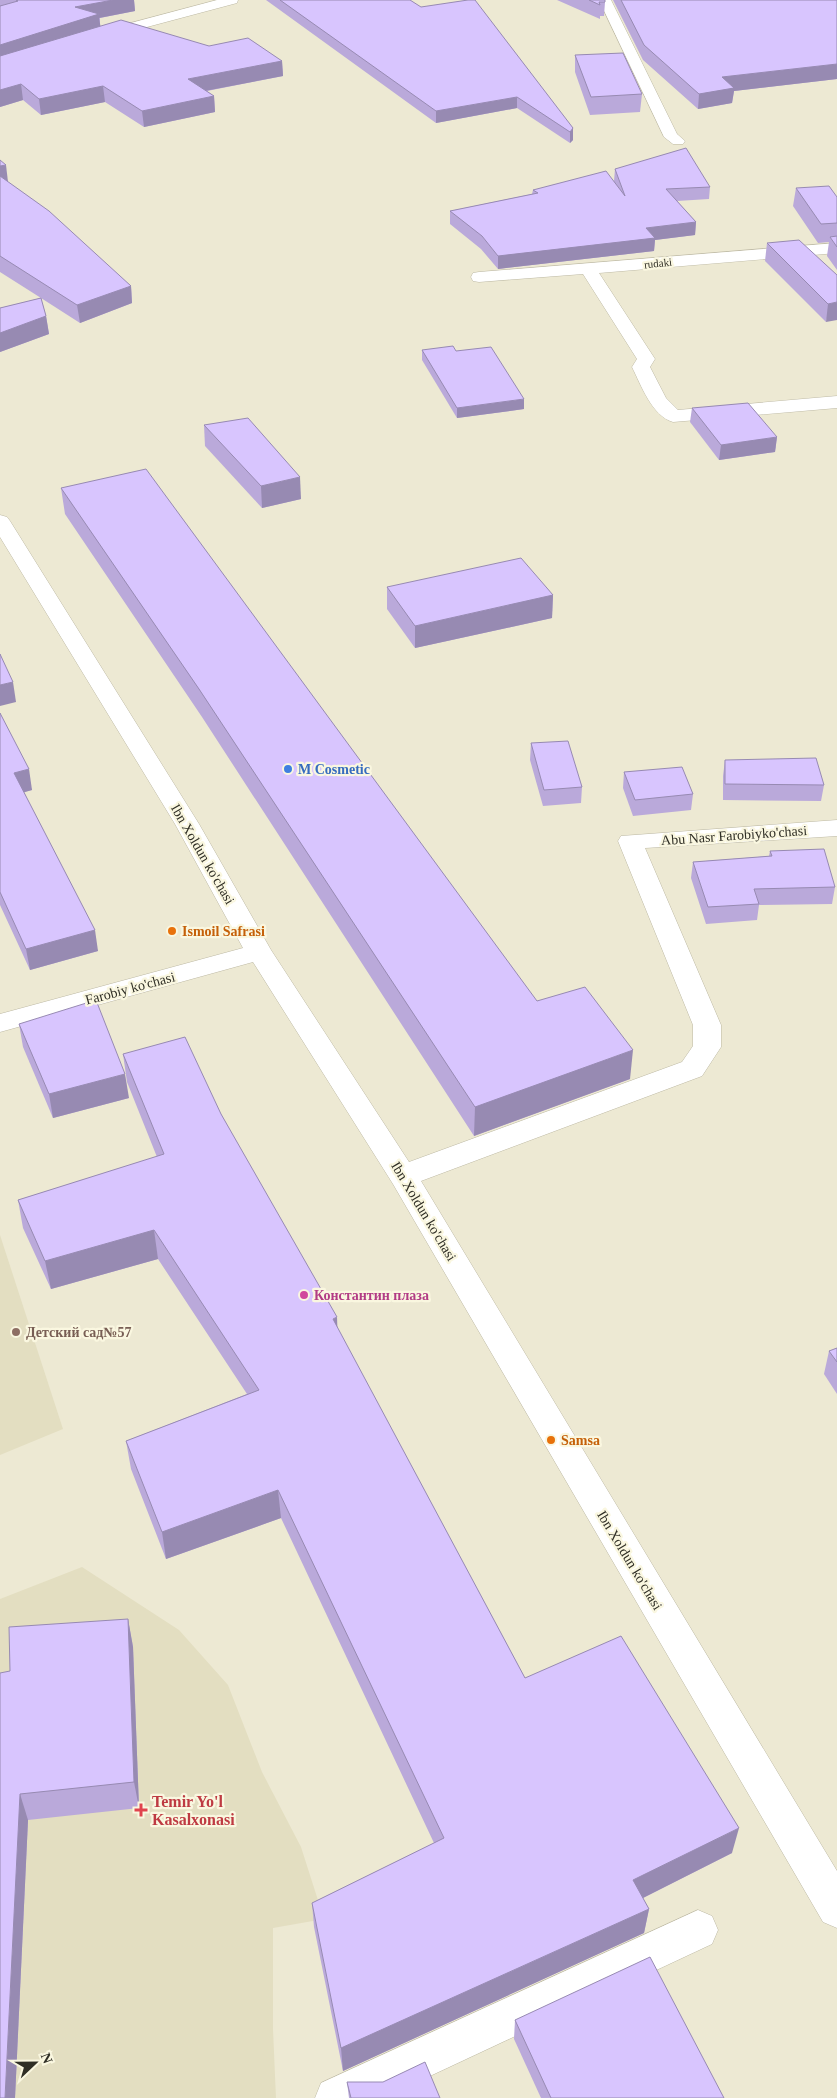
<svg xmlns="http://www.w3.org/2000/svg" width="837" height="2098" viewBox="0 0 837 2098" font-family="'Times New Roman',serif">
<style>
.built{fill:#e3dec1}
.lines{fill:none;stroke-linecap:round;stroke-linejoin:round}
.minor-casing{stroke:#bdb9a4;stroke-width:1}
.minor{fill:#fff;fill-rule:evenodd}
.wall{fill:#baa9da}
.shaded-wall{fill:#978ab2}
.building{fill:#d8c5fe;stroke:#978ab2}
.shop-dot{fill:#3f7fe0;stroke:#faf7e0;stroke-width:2}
.food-dot{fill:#e8710a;stroke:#faf7e0;stroke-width:2}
.hotel-dot{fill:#d1479c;stroke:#faf7e0;stroke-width:2}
.education-dot{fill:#8d6e63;stroke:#faf7e0;stroke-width:2}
.health-dot{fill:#e0444e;stroke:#faf7e0;stroke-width:2}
.labels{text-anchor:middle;stroke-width:4.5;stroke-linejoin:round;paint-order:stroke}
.far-street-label{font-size:11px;fill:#2f2e25;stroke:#faf7e0}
.shop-label{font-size:14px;font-weight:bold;fill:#366cbe;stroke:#faf7e0;text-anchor:start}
.street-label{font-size:14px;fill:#2f2e25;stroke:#faf7e0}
.food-label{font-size:14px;font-weight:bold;fill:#c56008;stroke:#faf7e0;text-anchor:start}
.hotel-label{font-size:14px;font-weight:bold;fill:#b23c85;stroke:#faf7e0;text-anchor:start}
.education-label{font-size:14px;font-weight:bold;fill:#785e54;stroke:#faf7e0;text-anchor:start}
.near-health-label{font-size:16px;font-weight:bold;fill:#be3a42;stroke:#faf7e0;text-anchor:start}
</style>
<rect width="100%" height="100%" fill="#ede9d3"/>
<g class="built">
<polygon points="0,1235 63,1429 0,1455"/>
<polygon points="82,1567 179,1630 228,1685 262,1772 301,1847 324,1919 273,1928 273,2029 276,2098 0,2098 0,1599"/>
</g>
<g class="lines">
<defs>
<g id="minor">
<polygon points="217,0 238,0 237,3 102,39 95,35 97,32"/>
<polygon points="599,0 611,0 677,134 685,141 683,144 673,144 664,137"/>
<path d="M837 243V253L599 273 655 359 650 367 666 398 678 410 837 396V408L673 422C652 416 641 385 632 367L637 359 583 274 479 282 473 281 471 277 473 273 479 272Z"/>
<polygon points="0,515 7,517 10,521 199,824 271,950 409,1162 682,1062 693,1046 693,1025 618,841 621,836 837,820 837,836 645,848 721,1025 721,1047 702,1076 421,1181 837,1871 837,1928 823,1922 393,1184 253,962 0,1032 0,1014 243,948 175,824 0,537"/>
<polygon points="698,1910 712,1916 718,1930 712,1944 383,2098 315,2098 321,2083"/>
</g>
</defs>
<use href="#minor" class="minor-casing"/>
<use href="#minor" class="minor"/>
</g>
<g class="wall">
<polygon points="0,0 134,0 135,11 100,18 100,26 209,46 282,61 283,76 207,91 214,96 215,112 144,127 105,102 41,115 23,100 0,107"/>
<polygon points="266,0 410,0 573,128 573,140 570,143 517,108 436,123"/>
<polygon points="557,0 605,0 605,2 604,16 600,16 600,19"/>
<polygon points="613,0 837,0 837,79 734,91 732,103 698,109 643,60"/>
<polygon points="575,55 642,94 640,112 590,115 575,72"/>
<polygon points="0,160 8,182 131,286 132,303 80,323 41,298 46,316 49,334 0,352 0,308 41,298 0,272"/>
<polygon points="615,169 710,187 709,199 677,201 696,222 695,235 655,240 654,251 498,269 481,249 450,224 450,211 532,194 533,190 614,181"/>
<polygon points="796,188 837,197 837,270 827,256 829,242 818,243 793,206"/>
<polygon points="767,243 837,275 826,322 765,261"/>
<polygon points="422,350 456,351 524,409 457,418 422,360"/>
<polygon points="692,408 777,437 775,452 719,460 690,422"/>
<polygon points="204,425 301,499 262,508 205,446"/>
<polygon points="61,488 537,1001 630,1079 474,1136 202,717 65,514"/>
<polygon points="387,587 553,595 552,618 415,648 387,609"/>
<polygon points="0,713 32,790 24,792 98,951 30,970 0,905"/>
<polygon points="531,743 582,787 581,803 543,806 530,760"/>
<polygon points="725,760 824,785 821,801 723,800 723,776"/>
<polygon points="624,772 693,794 691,810 633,816 623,788"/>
<polygon points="770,851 835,887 832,904 759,905 757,920 706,924 691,878 693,862 769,856"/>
<polygon points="19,1024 129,1098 53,1118 23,1047"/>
<polygon points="123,1054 221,1114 337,1328 525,1678 732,1853 643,1898 649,1909 644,1933 343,2071 314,1927 312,1903 434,1843 281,1518 166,1559 131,1469 126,1441 247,1394 158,1259 51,1289 23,1228 18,1200 157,1157 127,1082"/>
<polygon points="837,1348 837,1394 824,1374 829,1351"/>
<polygon points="128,1619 133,1647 139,1808 28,1820 15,2098 10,1671"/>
<polygon points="515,2020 724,2098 541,2098 514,2039"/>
<polygon points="347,2082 440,2098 349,2098"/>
</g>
<g class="shaded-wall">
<polygon points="113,0 134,0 135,11 99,18 101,29 0,61 0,45 75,7"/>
<polygon points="282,61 283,76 189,94 188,79"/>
<polygon points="837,64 837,79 734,91 732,103 698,109 699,94 722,77"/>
<polygon points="21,84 23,100 0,107 0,90"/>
<polygon points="103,86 105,102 41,115 39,99"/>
<polygon points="214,96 215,112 144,127 142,111"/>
<polygon points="517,97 517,108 436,123 436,111"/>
<polygon points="573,128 573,140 570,143 570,132"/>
<polygon points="6,165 8,182 0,183 0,166"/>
<polygon points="696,222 695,235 655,240 654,251 498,269 498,256 646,228"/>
<polygon points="131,286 132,303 80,323 77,305"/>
<polygon points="837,302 837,320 826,322 828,304"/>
<polygon points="46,316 49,334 0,352 0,333"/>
<polygon points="524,399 524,409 457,418 457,408"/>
<polygon points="777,437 775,452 719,460 721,445"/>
<polygon points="300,477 301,499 262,508 261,486"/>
<polygon points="553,595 552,618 415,648 415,626"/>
<polygon points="13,682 16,702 0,706 0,685"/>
<polygon points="29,769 32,790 18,794 14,773"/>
<polygon points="95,930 98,951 30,970 26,949"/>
<polygon points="633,1050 630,1079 474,1136 475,1107"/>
<polygon points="125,1074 129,1098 53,1118 49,1094"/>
<polygon points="154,1230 158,1259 51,1289 45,1261"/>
<polygon points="337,1317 338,1345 333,1319"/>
<polygon points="278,1490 281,1518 166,1559 162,1532"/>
<polygon points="128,1619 133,1647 139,1808 134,1782"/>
<polygon points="20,1794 28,1820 15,2098 5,2098"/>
<polygon points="739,1828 732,1853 629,1905 633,1880"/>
<polygon points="649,1909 644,1933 343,2071 341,2048"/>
</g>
<g class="building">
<polygon points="16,0 113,0 75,7 99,14 0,45 0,6 18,1"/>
<polygon points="280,0 410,0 421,7 468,0 475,0 573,128 570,132 517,97 436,111"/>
<polygon points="589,0 605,0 605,2 599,2 600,5"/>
<polygon points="621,0 837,0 837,64 722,77 734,88 699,94 644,45"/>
<polygon points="121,20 209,46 248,38 282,61 188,79 214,96 142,111 103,86 39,99 21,84 0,90 0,56"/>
<polygon points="623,53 642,94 591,97 575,55"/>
<polygon points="686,148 710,187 666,189 696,222 646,228 655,238 498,256 482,236 450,211 538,193 533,190 606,171 625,196 615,169"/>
<polygon points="0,160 6,165 0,166"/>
<polygon points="0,176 49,211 131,286 77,305 0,256"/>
<polygon points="829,186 837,197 837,223 821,224 796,188"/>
<polygon points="837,236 837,247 830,237"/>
<polygon points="799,240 837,275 837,302 828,304 767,243"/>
<polygon points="41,298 46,316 0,333 0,308"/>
<polygon points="453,346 456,351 491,347 524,399 457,408 422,350"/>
<polygon points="748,403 777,437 721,445 692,408"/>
<polygon points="248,418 300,477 261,486 204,425"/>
<polygon points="146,469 537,1001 585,987 633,1050 475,1107 199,689 61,488"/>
<polygon points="521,558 553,595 415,626 387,587"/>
<polygon points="0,654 13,682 0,685"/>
<polygon points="0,713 29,769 14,773 95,930 26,949 0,892"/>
<polygon points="568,741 582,787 544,790 531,743"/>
<polygon points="816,758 824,785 725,784 725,760"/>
<polygon points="682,767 693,794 635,800 624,772"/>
<polygon points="824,849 835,887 754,889 759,904 708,907 693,862 772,856 770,851"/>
<polygon points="96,1000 125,1074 49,1094 19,1024"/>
<polygon points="185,1037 221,1114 337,1317 333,1319 525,1678 621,1636 739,1828 633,1880 649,1909 341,2048 312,1903 444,1838 278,1490 162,1532 126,1441 259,1390 154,1230 45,1261 18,1200 164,1154 123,1054"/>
<polygon points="837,1348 837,1362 829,1351"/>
<polygon points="128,1619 134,1782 20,1794 5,2098 0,2098 0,1673 10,1671 9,1627"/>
<polygon points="650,1957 724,2098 551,2098 515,2020"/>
<polygon points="425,2062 440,2098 351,2098 347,2082 383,2082"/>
</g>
<circle class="shop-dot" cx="288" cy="769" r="5"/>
<g class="food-dot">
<circle cx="172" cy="931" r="5"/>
<circle cx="551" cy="1440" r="5"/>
</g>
<circle class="hotel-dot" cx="304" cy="1295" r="5"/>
<circle class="education-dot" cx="16" cy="1332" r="5"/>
<path class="health-dot" d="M138.5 1802.5h5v5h5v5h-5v5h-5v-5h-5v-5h5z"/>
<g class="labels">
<g class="far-street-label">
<text transform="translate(658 263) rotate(-6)" y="4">rudaki</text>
</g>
<g class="shop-label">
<text x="298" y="774">M Cosmetic</text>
</g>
<g class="street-label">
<text transform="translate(734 835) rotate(-4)" y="5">Abu Nasr Farobiyko'chasi</text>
<text transform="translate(203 854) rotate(60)" y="5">Ibn Xoldun ko'chasi</text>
<text transform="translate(130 988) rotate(-15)" y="5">Farobiy ko'chasi</text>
<text transform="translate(424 1211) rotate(59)" y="5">Ibn Xoldun ko'chasi</text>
<text transform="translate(630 1560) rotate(59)" y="5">Ibn Xoldun ko'chasi</text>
</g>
<g class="food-label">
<text x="182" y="936">Ismoil Safrasi</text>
<text x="561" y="1445">Samsa</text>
</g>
<g class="hotel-label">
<text x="314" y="1300">Константин плаза</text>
</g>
<g class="education-label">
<text x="26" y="1337">Детский сад№57</text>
</g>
<g class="near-health-label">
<text x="152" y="1807">Temir Yo'l<tspan x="152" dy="18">Kasalxonasi</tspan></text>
</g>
</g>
<g transform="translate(35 2063) rotate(68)" stroke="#faf7e0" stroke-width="4" paint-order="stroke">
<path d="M0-4L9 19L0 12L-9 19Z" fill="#2f2e25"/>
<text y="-8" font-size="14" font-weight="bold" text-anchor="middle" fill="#2f2e25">N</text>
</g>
</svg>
